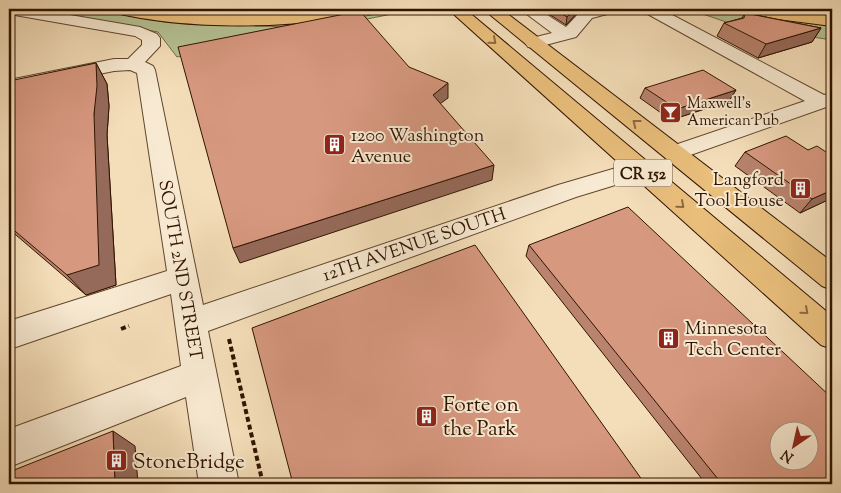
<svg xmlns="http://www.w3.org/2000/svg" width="841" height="493" viewBox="0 0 841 493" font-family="'Sorts Mill Goudy',serif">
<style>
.green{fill:#b6c294;stroke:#736b4a}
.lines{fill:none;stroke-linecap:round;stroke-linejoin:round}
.minor-casing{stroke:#61462e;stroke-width:2}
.major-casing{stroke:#301400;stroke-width:2}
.highway-casing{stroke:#301400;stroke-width:2}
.path{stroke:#301400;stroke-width:4;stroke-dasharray:5 3;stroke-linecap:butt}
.minor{fill:#f8ead2;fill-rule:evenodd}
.major{fill:#eabf7c;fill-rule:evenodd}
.highway{fill:#eabf7c;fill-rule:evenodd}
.wall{fill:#b9836e;stroke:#301400}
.shaded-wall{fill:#966a5a;stroke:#301400}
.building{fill:#d79880;stroke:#301400;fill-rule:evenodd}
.oneway{stroke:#8d6a3e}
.labels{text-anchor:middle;stroke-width:4;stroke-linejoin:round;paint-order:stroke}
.far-poi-label{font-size:15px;fill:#301400;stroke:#f8ead2;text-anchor:start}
.shield{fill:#f8ead2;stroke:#6c543f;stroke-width:1}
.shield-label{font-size:16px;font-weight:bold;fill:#301400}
.poi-label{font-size:18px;fill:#301400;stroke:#f8ead2;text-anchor:start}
.street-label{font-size:18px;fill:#301400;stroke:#f8ead2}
.near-poi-label{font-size:21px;fill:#301400;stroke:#f8ead2;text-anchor:start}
</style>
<rect width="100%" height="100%" fill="#f4deb9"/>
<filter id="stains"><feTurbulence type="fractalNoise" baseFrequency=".004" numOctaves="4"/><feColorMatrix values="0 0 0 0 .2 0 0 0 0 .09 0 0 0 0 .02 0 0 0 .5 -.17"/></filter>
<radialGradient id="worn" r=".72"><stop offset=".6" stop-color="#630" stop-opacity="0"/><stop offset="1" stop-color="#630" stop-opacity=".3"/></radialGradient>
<g class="green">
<polygon points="36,9 89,9 165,22 286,27 350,19 402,9 417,9 177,57 158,32"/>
<path d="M146 9H327C267 16 207 18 146 9Z"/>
<polygon points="688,9 741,9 770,15 832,24 832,40 735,25"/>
</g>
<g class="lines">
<defs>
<g id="minor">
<polygon points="9,9 35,9 140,27 157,34 160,38 160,46 145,62 153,66 155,70 203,305 558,185 640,161 648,163 652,169 648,175 576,197 208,331 239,484 199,484 186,397 9,467 9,429 181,366 171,294 13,348 9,347 9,321 167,271 137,73 130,70 114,71 9,92 9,80 114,59 128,59 142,45 142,40 135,36 9,14"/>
<polygon points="520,9 538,9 566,27 580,12 591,9 617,9 615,12 592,18 576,37 534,48 528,47 525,43 528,39 552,33"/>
<polygon points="642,9 661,9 824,95 832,93 832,105 682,158 674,160 666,158 663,153 666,148 805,101 644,12"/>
</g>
<g id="major">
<polygon points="448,9 465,9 832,316 832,349 821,345"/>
<polygon points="483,9 501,9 832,262 832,290 822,286"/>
</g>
<g id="highway">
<path d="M110 9C153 6 197 15 241 15 284 15 328 6 371 9L369 12C298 30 183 30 112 12Z"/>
<polygon points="743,9 775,9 832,16 832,26 777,19 745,12"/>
</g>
</defs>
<use href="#minor" class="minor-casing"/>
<use href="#major" class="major-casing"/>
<use href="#highway" class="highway-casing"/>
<g class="path">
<polyline points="121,329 129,326"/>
<polyline points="229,339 263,484"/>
</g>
<use href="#minor" class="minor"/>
<use href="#major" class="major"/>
<use href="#highway" class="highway"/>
</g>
<g class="wall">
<polygon points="541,9 586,9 579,11 566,25"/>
<polygon points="745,13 821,28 812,42 758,58 717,36 724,23 742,18"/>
<polygon points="96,63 107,84 109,106 107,135 116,285 86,295 9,229 9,82"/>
<polygon points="645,88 736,90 729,101 671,120 640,98"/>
<polygon points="808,150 832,156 832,198 800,213 735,166 745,152"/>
<polygon points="529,245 832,484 706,484 526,256"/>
</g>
<g class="shaded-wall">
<polygon points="575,9 586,9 579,11 566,25 567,17"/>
<polygon points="821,28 812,42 758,58 766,44"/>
<polygon points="96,63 107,84 109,106 107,135 116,285 86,295 67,275 94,114"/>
<polygon points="448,83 448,98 433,109 433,95"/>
<polygon points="736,90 729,101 671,120 677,109"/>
<polygon points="494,165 492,180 240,263 233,248"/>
<polygon points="832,190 832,198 800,213 812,199"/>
<polygon points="113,431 135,446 138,484 115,484"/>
</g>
<g class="building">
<polygon points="554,9 575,9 567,17"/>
<polygon points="360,11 409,67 448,83 433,95 494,165 233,248 178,47"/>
<polygon points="745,13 821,28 766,44 724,23 744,18"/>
<polygon points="96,63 97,86 94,114 99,265 67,275 9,226 9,82 14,80"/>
<polygon points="703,70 736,90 677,109 645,88"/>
<polygon points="786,136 808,150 817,146 832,156 832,190 812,199 745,152"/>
<path d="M628 207 832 398V484H722L529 245ZM778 430H808V460H778Z"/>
<polygon points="475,245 645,484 293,484 252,328"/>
<polygon points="113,431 115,484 9,484 9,472"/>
</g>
<defs><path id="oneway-chevron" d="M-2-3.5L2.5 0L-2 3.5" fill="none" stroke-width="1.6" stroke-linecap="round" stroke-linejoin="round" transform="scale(1.25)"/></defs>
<g class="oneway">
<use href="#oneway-chevron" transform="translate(493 41) rotate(41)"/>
<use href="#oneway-chevron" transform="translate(636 123) rotate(-142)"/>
<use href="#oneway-chevron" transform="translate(681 205) rotate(41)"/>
<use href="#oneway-chevron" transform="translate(805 311) rotate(41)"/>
</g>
<defs>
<symbol id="bar-square" viewBox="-11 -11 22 22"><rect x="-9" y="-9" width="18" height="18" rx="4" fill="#8f2418" stroke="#f8ead2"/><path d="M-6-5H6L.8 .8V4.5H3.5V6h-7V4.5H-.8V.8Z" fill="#fff"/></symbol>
<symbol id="building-square" viewBox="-11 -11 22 22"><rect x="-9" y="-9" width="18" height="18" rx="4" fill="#8f2418" stroke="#f8ead2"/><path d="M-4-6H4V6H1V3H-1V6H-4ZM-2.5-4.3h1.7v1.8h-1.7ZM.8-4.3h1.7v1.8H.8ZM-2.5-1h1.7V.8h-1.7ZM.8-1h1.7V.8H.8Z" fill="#fff"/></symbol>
</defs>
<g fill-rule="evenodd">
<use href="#bar-square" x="658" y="100" width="25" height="25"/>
<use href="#building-square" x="322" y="132" width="25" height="25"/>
<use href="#building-square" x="788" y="176" width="25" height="25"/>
<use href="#building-square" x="656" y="326" width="25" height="25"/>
<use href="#building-square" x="414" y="404" width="25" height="25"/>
<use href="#building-square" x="104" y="448" width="25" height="25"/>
</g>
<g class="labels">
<g class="far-poi-label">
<text x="687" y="108">Maxwell's<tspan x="687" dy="17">American Pub</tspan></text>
</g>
<rect class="shield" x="614" y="159.5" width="58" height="27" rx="4"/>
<g class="shield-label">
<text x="643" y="179">CR 152</text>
</g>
<g class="poi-label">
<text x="351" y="141">1200 Washington<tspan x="351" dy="21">Avenue</tspan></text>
<text x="784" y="185" text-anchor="end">Langford<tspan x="784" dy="21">Tool House</tspan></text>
<text x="685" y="334">Minnesota<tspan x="685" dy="21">Tech Center</tspan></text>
</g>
<g class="street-label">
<text transform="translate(414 244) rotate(-19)" y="6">12TH AVENUE SOUTH</text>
<text transform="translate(181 270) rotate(80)" y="6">SOUTH 2ND STREET</text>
</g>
<g class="near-poi-label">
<text x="443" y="411">Forte on<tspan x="443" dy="24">the Park</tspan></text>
<text x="133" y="468">StoneBridge</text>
</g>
</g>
<rect width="841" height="493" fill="none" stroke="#f4deb9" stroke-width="30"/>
<rect x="10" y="10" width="821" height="473" fill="none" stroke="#301400" stroke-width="2.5"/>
<rect x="15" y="15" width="811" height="463" fill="none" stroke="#301400"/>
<g transform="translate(794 446) rotate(214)"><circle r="24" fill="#f8ead2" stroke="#a8947e"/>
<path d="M0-4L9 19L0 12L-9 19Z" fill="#8f2418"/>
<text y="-8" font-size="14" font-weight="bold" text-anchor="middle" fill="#301400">N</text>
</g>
<rect width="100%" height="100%" filter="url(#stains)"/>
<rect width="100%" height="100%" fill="url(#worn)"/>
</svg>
